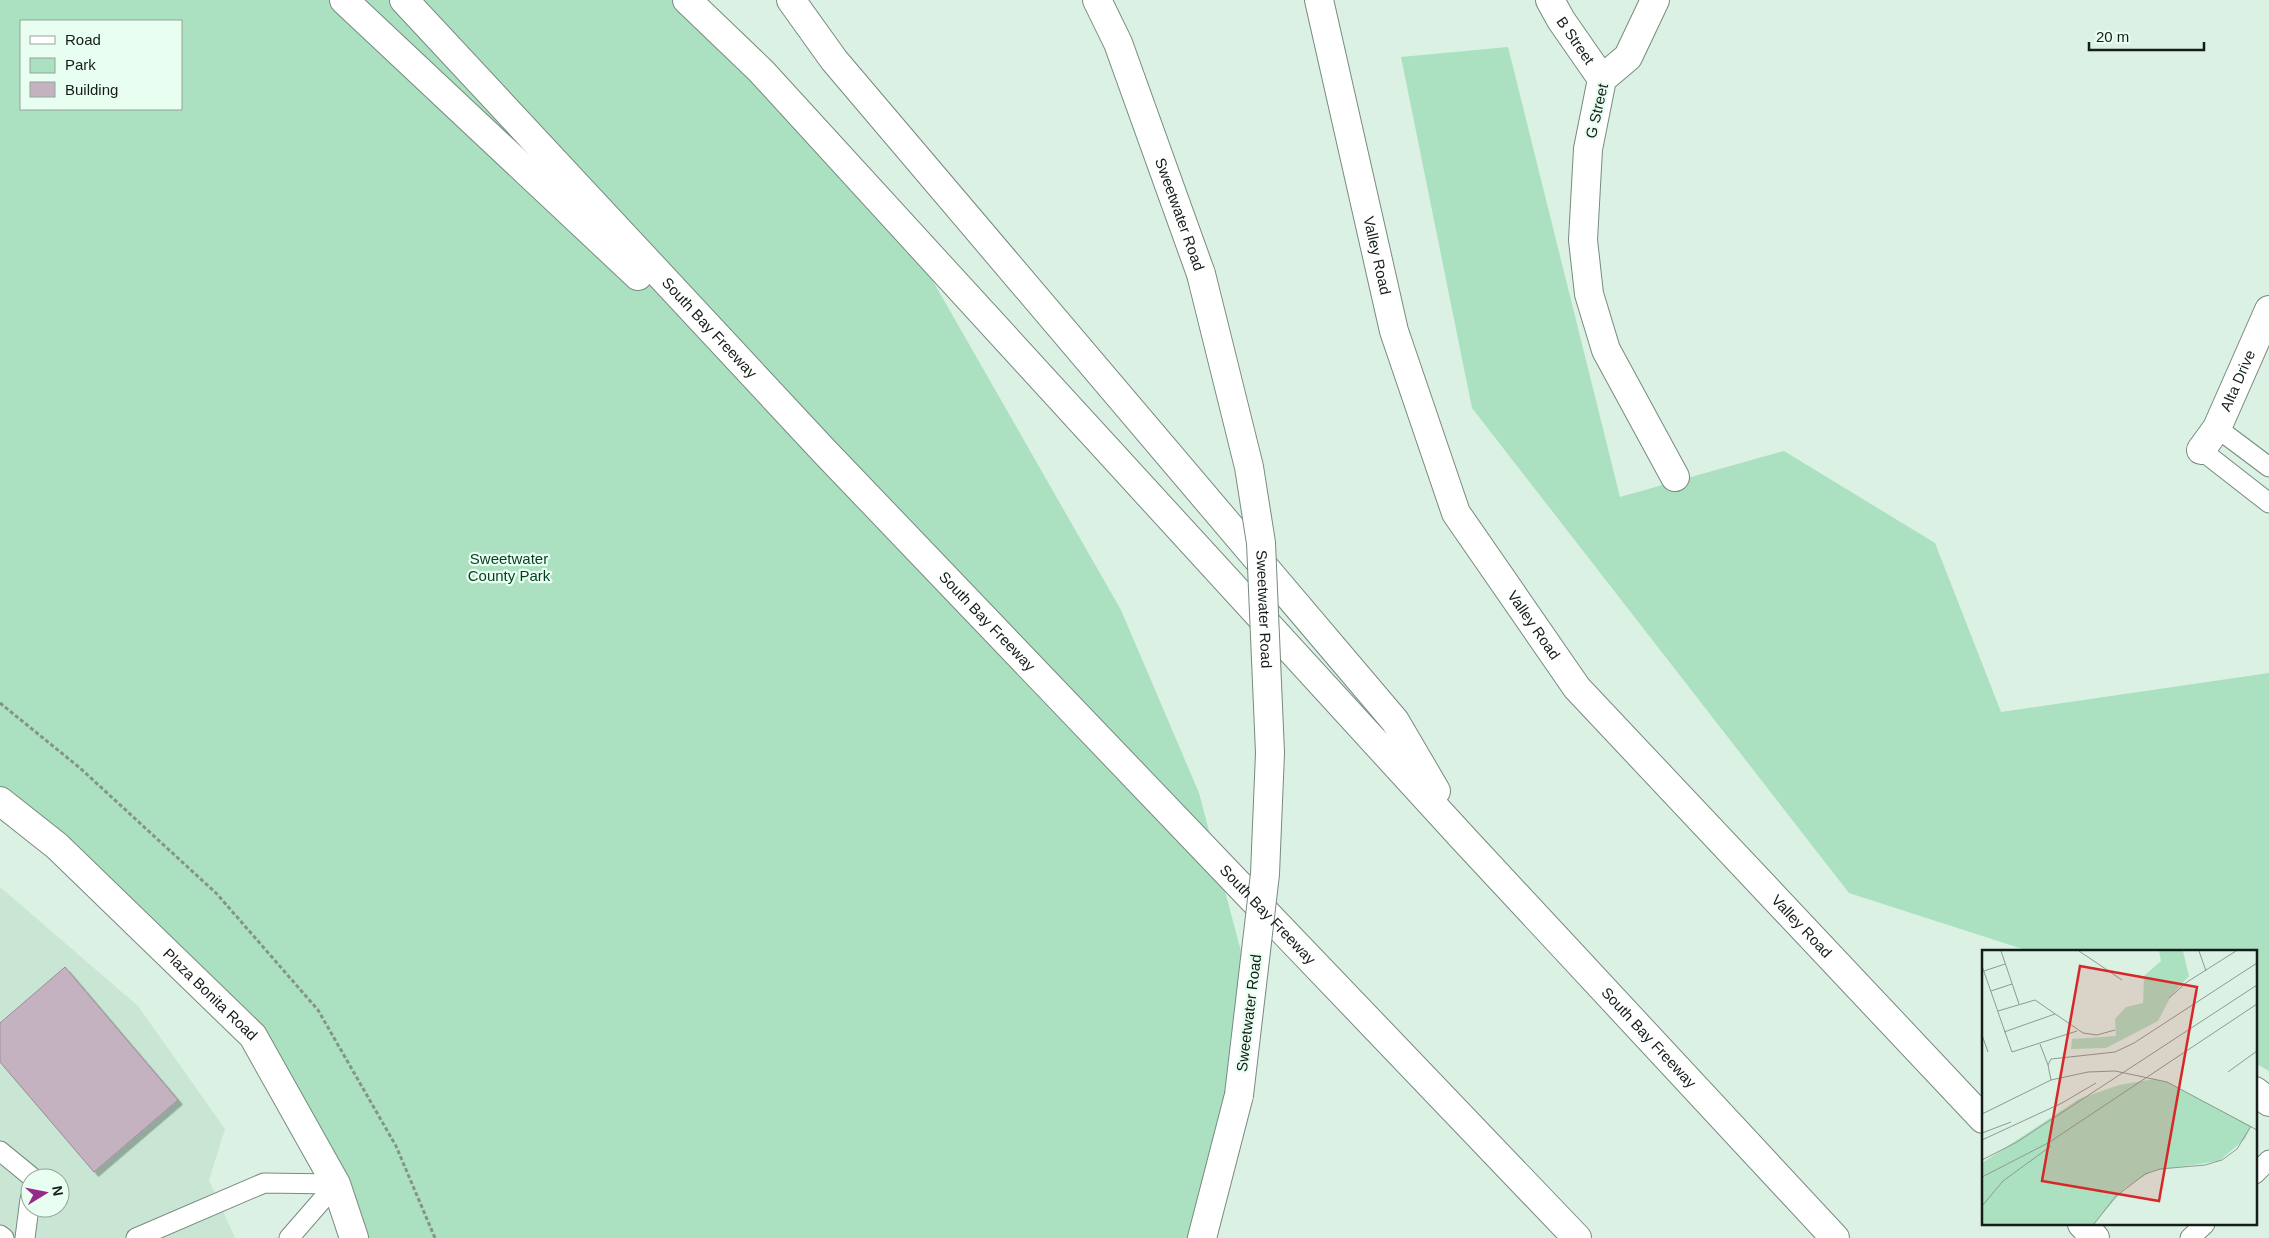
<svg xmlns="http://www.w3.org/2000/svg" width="2269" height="1238" viewBox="0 0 2269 1238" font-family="Arial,sans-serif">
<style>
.built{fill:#c9e6d4;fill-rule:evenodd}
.green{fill:#abe0c0;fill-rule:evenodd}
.building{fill:#c4b2c1;stroke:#9d8b99;filter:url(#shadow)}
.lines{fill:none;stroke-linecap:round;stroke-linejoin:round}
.lane-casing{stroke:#778b7f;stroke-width:21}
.street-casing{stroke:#778b7f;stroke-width:30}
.secondary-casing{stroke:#778b7f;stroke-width:30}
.highway-casing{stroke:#778b7f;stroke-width:30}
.path{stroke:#84948a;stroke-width:3;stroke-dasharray:4 2.5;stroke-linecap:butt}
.lane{stroke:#fff;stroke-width:19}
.street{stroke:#fff;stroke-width:28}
.secondary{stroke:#fff;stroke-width:28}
.highway{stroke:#fff;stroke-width:28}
.secondary-bridge-casing{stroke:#778b7f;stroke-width:30;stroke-linecap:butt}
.secondary-bridge{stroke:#fff;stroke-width:28}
.labels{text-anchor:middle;stroke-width:4.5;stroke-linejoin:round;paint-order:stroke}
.street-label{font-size:15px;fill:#151d18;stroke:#e8fef0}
.park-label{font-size:15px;fill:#053d24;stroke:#e8fef0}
.inset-road{fill:none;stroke:#8c9c92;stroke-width:1}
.view{fill:#d62828;fill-opacity:0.15;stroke:#d62828;stroke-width:2.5}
.inset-edge{fill:none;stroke:#151d18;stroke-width:2.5}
</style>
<defs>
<filter id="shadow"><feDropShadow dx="4.5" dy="4.5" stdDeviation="0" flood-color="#0004"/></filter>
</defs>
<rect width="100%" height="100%" fill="#dbf1e3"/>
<path class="built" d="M0 887 138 1006 225 1129 209 1180 235 1238H0ZM30 1178H60V1208H30Z"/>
<g class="green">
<path d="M0 0H693L902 227 1121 610 1199 793 1243 959 1208 1238H356L252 1035 0 801ZM21 21H181V109H21Z"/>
<polygon points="1508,47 1620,497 1784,451 1935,543 2001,712 2269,673 2269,1071 2255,1063 2255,952 2032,952 1849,893 1472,408 1401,57"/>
</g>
<polygon class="building" points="65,967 178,1100 94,1172 0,1062 0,1023"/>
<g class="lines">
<defs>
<g id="lane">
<polyline points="2217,428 2269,467"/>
<polyline points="2201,450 2269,503"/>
<polyline points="0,1151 33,1178"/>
<polyline points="2255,1174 2269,1160"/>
<polyline points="0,1235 4,1238"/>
<polyline points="25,1238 30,1199"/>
<polyline points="136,1238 264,1183 336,1184"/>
<polyline points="289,1238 336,1184"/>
<polyline points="2190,1238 2205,1224"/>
</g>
<g id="street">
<path id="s1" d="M1550 0 1561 20 1602 79"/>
<polyline points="1655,0 1628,57 1602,79 1588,149 1583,240 1589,294 1606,350 1675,477"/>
<path id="s2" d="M2201 450 2217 428 2269 310"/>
<polyline points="2255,1091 2269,1102"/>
</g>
<g id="secondary">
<path id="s3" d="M1097 0 1118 43 1201 274"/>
<path id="s4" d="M1319 0 1394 331 1456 513 1577 688 1983 1119"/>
<path id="s5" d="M0 801 57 846 253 1036 336 1184 354 1238"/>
<polyline points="2082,1224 2095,1238"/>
<polyline points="1202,1238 1239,1095"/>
</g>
<g id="highway">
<polyline points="344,0 638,276"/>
<path id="s6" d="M404 0 824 451 1577 1238"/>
<path id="s7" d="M687 0 761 71 1463 838 1835 1238"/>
<polyline points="791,0 834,60 1395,721 1436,791"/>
</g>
</defs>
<use href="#lane" class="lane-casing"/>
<use href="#street" class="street-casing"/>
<use href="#secondary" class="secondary-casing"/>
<use href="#highway" class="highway-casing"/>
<polyline class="path" points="0,703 80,768 217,894 318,1010 396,1146 435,1238"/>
<use href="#lane" class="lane"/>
<use href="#street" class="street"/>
<use href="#secondary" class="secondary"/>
<use href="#highway" class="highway"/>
<defs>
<g id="secondary-bridge">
<path id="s8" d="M1201 274 1249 467 1261 543 1270 753 1265 874 1239 1095"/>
</g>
</defs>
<use href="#secondary-bridge" class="secondary-bridge-casing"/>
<use href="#secondary-bridge" class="secondary-bridge"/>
</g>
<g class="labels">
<g class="street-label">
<text dy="5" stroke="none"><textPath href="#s1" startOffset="48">B Street</textPath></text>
<text transform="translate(1597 111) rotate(-77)" y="5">G Street</text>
<text dy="5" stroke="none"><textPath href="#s3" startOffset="230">Sweetwater Road</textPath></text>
<text dy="5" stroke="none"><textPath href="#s4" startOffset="262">Valley Road</textPath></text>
<text dy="5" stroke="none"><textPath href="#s6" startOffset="448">South Bay Freeway</textPath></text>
<text dy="5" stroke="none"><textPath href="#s2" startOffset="79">Alta Drive</textPath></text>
<text dy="5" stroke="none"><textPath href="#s8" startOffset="342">Sweetwater Road</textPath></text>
<text dy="5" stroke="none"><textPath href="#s6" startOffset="852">South Bay Freeway</textPath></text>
<text dy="5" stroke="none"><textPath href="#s4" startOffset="668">Valley Road</textPath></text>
<text dy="5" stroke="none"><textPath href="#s6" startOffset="1258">South Bay Freeway</textPath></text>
<text dy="5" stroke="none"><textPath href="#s4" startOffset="1072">Valley Road</textPath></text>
<text dy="5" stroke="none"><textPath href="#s5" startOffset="286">Plaza Bonita Road</textPath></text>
<text transform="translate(1249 1013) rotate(-83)" y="5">Sweetwater Road</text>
<text dy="5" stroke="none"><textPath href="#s7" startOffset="1415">South Bay Freeway</textPath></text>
</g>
<g class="park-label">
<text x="509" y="564">Sweetwater<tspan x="509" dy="17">County Park</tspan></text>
</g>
</g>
<g transform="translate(1982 950)">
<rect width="275" height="275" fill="#dbf1e3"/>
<path d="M177 1H201L207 26 189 46 176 71 124 98 89 99 90 89 134 86 133 69 144 57 161 53 162 26 179 11ZM172 129 185 132 269 176 263 189 237 211 170 221 142 239 112 274H0V213L97 149 137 135Z" fill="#abe0c0"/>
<path class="inset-road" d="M19 1 37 54M97 1 140 30M217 1 224 21M0 16 30 102 95 81M2 21 23 14M9 41 30 34M187 48 205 32 254 1M16 61 53 50 101 83 115 85 133 80M22 82 73 64M0 85 6 102M58 94 66 115M246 122 275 101M69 130 66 115 69 109 133 102 152 93 275 13M0 164 69 130 106 122 133 121 185 132 275 180M0 183 29 172M0 190 80 153 114 133M0 210 35 192 275 35M0 227 66 193 275 54M0 256 21 231 69 196M112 274 133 247 163 224 178 219 223 215 240 210 255 199 269 176"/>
<path class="view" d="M98 16 215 37 177 251 60 231Z"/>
<rect width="275" height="275" class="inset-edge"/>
</g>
<rect x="20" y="20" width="162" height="90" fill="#e8fef0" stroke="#94a49a"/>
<rect x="30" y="36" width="25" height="8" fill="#ffffff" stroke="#94a49a"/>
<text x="65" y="45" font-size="15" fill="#151d18">Road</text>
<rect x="30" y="58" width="25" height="15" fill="#abe0c0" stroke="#94a49a"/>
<text x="65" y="70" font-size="15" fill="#151d18">Park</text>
<rect x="30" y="82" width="25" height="15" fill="#c4b2c1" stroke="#94a49a"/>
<text x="65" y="95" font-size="15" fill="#151d18">Building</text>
<g transform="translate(45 1193) rotate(80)"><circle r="24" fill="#e8fef0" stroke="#94a49a"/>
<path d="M0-4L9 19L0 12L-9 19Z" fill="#96298b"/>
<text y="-8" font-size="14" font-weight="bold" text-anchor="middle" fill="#151d18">N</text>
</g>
<path d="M2089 42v8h115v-8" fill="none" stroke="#151d18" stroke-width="2.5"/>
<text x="2096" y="42" font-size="15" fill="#151d18" stroke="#e8fef0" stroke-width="4" paint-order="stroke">20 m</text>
</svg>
